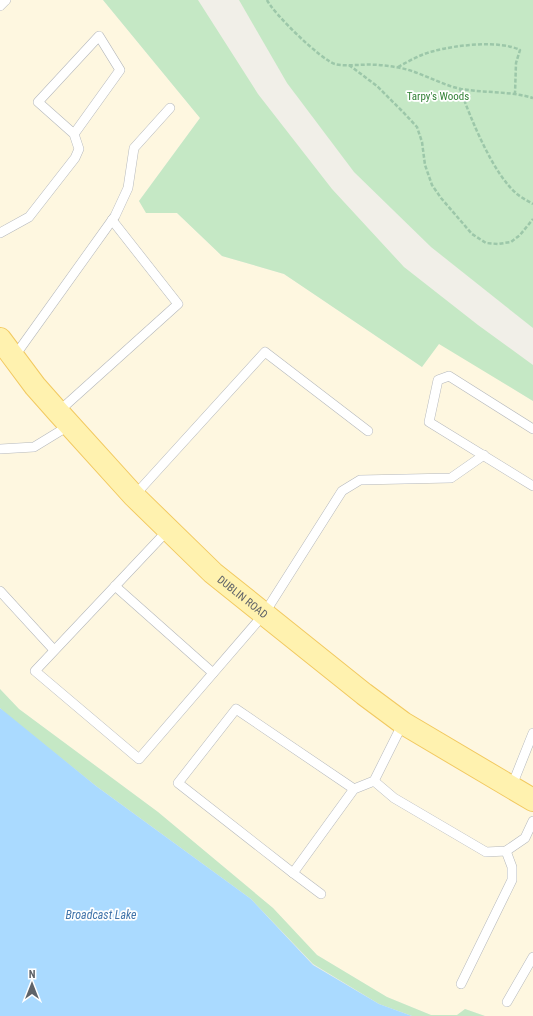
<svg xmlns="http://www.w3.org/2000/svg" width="533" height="1016" viewBox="0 0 533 1016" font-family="'Roboto Condensed',sans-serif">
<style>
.commercial{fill:#fef7e0}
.green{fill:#c5e8c5}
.water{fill:#aadaff}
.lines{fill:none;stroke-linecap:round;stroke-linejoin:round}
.service-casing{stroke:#b5b8bc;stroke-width:10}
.primary-casing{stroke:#f2c960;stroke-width:24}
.path{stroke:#9cc7a9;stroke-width:2.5;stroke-dasharray:4 2;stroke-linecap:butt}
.service{stroke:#fff;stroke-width:9}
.primary{stroke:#fff2af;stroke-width:22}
.labels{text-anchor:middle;stroke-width:3.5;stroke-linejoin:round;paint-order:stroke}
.park-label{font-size:11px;fill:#348238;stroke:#fff}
.street-label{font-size:11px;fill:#5f6368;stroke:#fff}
.water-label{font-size:12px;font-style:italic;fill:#4174aa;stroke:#fff}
</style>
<rect width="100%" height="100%" fill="#f1efe8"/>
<polygon class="commercial" points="0,0 103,0 200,118 139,201 146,212 177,213 222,256 284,274 422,367 439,343 533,401 533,1016 485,1016 465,1009 457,1015 431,1015 387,997 317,955 273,908 158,812 19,709 0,689"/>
<g class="green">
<polygon points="103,0 198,0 258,94 332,189 404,267 478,325 533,365 533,401 439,344 422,367 284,274 222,256 177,213 146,213 139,201 200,118"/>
<polygon points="239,0 533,0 533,328 431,247 354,172 287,83"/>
<polygon points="0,689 19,709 158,812 273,908 317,955 387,997 431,1015 457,1015 465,1009 485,1016 412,1016 379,1004 313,964 251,899 96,786 7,715 0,708"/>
</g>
<polygon class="water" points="0,708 96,786 251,899 313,965 379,1004 412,1016 0,1016"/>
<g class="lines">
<defs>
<g id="service">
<polyline points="0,6 6,0"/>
<polyline points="0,233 29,217 75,158 79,149 74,134 120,70 99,36 38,102 74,134"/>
<polyline points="14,357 115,216 128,188 134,148 170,108"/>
<polyline points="58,412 178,304 112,220"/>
<polyline points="533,429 449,376 438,380 429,422 533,486"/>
<polyline points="0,449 34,447 70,425"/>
<polyline points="134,496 265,352 368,431"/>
<polyline points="168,530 35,671 139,759 264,614 342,491 360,480 451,478 484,455"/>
<polyline points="115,586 213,673"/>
<polyline points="0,591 54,650"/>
<polyline points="374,781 394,798 486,852 506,851 525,838 533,821"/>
<polyline points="511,788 533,733"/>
<polyline points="293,873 178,783 236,709 354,789"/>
<polyline points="321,894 293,873 354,789 374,781 403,723"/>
<polyline points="461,984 512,880 512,867 506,851"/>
<polyline points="507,1002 533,957"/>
</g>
<g id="primary">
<path id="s1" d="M0 339 35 386 58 412 134 496 213 573 364 694 403 723 533 800"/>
</g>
</defs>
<use href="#service" class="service-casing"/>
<use href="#primary" class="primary-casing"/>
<g class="path">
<path d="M267 0C273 13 321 60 335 64 342 66 351 65 359 65 371 64 383 65 395 67 418 70 438 84 461 89 485 93 510 91 533 98"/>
<polyline points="349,65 377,86 404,113 417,127 422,142 425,165 432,185 441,198 472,234 486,243 498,244 511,242 520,235 533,219"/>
<path d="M398 67C409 61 421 54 434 51 456 45 500 40 520 50L516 63 515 94"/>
<path d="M460 89C471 119 493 174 517 194 522 198 528 201 533 204"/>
</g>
<use href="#service" class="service"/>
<use href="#primary" class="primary"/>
</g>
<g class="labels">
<g class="park-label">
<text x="438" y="100">Tarpy's Woods</text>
</g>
<g class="street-label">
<text dy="4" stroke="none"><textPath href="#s1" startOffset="355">DUBLIN ROAD</textPath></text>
</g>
<g class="water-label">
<text x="101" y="919">Broadcast Lake</text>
</g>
</g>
<g transform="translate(32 984)" stroke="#ffffff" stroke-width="3" paint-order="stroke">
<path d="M0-3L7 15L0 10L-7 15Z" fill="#5f6368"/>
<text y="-6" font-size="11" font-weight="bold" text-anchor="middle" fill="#5f6368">N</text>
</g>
</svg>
